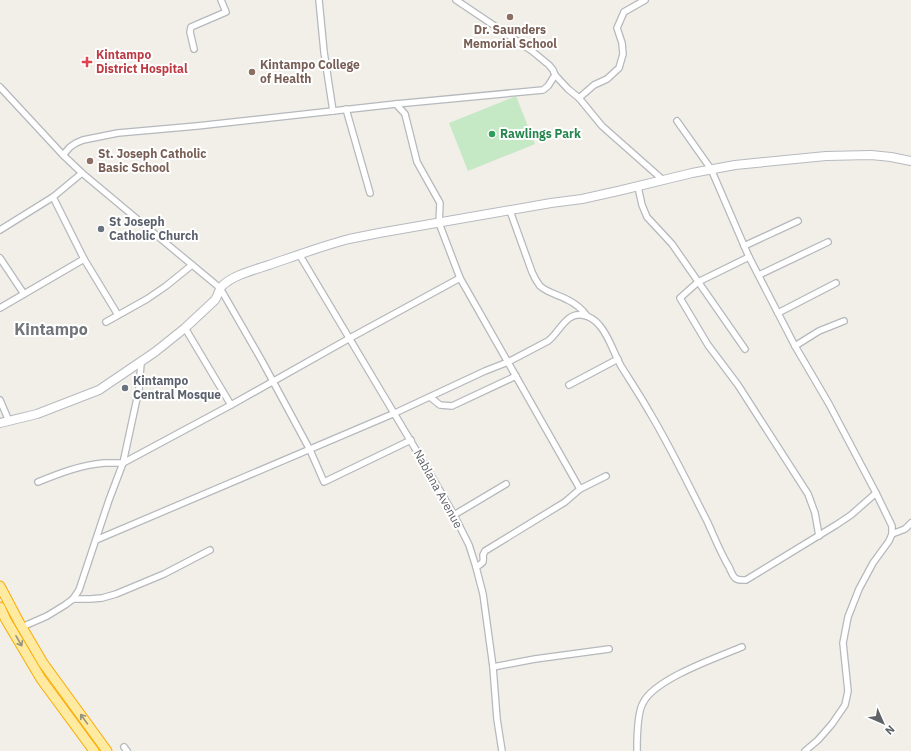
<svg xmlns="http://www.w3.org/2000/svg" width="911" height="751" viewBox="0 0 911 751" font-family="'IBM Plex Sans',sans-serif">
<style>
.green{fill:#c5e8c5}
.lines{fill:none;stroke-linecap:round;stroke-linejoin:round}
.minor-casing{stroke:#b5b8bc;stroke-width:8}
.secondary-casing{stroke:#b6babf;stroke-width:10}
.trunk-casing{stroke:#f9ab00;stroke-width:11}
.minor{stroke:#fff;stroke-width:5.5}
.secondary{stroke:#fff;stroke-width:8}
.trunk{stroke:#feeaa1;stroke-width:9}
.oneway{stroke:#97927c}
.education-dot{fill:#8d6e63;stroke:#fff;stroke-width:1.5}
.health-dot{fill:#e0444e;stroke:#fff;stroke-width:1.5}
.leisure-dot{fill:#2e9e5b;stroke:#fff;stroke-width:1.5}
.worship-dot{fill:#6b7280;stroke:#fff;stroke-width:1.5}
.labels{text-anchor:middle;stroke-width:4;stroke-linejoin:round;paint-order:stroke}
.education-label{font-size:12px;font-weight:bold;fill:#785e54;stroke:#fff;text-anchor:start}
.health-label{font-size:12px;font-weight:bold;fill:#be3a42;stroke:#fff;text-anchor:start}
.leisure-label{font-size:12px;font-weight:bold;fill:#27864d;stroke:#fff;text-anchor:start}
.worship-label{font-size:12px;font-weight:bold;fill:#5b616d;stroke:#fff;text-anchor:start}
.street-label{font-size:12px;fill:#5f6368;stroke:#fff}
.district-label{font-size:16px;font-weight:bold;fill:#70757a;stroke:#fff}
</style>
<rect width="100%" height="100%" fill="#f1efe8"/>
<polygon class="green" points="516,96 535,144 468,171 449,123"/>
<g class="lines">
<defs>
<g id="minor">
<polyline points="319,0 324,52 333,111"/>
<polyline points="456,0 532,51 549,65 553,70 555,75"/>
<polyline points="194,49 190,32 191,27 226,12 221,0"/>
<polyline points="0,87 63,155 82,173 173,249 220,288 262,361 310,450 324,482 411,440"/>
<polyline points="579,98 594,85 607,79 619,68 623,54 622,43 617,28 624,12 645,0"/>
<path d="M396 104 405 114 417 162 440 203 439 223 460 278 580 489 565 502 485 551 483 555C484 563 483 563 476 567"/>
<polyline points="346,109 370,193"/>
<polyline points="677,121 711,169 749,257 795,346 829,404 876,493 892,526 892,534 889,541 873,563 859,589 848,617 843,643 848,691 845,705 832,724 818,740 805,751"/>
<polyline points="63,155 70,147 76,143 83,140 118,133 197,126 396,104 543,90 548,86 555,75 568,89 579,98 602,126 663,180"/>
<polyline points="638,187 642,205 647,217 672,244 745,349"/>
<polyline points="53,197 84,259 118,315"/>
<path d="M510 211 532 272C534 277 537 282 540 286 548 293 559 295 568 300 576 304 582 309 587 316"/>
<polyline points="0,230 53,197 82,173"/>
<polyline points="744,246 798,221"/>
<polyline points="299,254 428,470 454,515 469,545 476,567 483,594 493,667 497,719 502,751"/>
<polyline points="749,257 698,282 680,298 708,345 738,385 808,494 815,513 819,536"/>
<polyline points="0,258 24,294"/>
<polyline points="759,275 828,242"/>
<polyline points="0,308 84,259"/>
<polyline points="778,313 836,283"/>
<polyline points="106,322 147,299 166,286 192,265"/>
<polyline points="185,328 231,405"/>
<polyline points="795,346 819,331 844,321"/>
<polyline points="569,385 618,359"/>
<polyline points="430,397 440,405 452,406 516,376"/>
<polyline points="0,400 9,421"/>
<path d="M38 482C60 473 81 465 104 463 110 463 117 463 123 463L231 405 350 338 460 278"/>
<polyline points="580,489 606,476"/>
<polyline points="454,515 506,484"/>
<polyline points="892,534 905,529 911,523"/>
<path d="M96 540 395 413 485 371 508 362 548 341C559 333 566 312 582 315 589 316 596 321 600 326 609 336 614 354 621 366 631 382 641 397 650 413 671 448 688 484 707 521 714 536 720 552 729 567 731 571 732 575 735 578 739 581 742 580 746 580L836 525 851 515 876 493"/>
<polyline points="73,599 90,599 102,598 116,594 164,574 210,550"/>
<polyline points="22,627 47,616 65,605 73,599 79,590 109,500 123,463 139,389 141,363"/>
<polyline points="493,667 535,659 609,649"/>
<polyline points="124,747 127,751"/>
<path d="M637 751C637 739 637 713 643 703 654 679 718 657 742 647"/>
</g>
<path id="secondary" d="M0 423 37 414 99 390 155 352 185 328 215 300C218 296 219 289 222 286 233 275 254 270 269 265 295 256 322 246 349 239 359 237 369 235 379 233L551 203 582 199 618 191 692 173 735 165 826 156 871 155 891 157 911 161"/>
<g id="trunk">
<polyline points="0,586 19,622 43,663 107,751"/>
<polyline points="0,607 6,620 41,679 94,751"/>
</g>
</defs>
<use href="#minor" class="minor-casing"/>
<use href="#secondary" class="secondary-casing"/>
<use href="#trunk" class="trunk-casing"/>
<use href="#minor" class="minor"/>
<use href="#secondary" class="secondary"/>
<use href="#trunk" class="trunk"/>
</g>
<defs><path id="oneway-shaft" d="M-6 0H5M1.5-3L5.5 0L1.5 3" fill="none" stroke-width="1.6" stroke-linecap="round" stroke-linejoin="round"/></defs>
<g class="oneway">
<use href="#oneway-shaft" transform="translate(19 641) rotate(60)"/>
<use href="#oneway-shaft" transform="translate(84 719) rotate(-126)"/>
</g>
<g class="education-dot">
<circle cx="510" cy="17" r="4"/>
<circle cx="252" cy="72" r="4"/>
<circle cx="90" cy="161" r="4"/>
</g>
<path class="health-dot" d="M85 56h4v4h4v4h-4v4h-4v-4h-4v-4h4z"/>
<circle class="leisure-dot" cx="492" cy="134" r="4"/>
<g class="worship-dot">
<circle cx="101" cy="229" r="4"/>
<circle cx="125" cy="388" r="4"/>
</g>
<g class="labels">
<g class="education-label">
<text x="510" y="34" text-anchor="middle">Dr. Saunders<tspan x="510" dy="14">Memorial School</tspan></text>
<text x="260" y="69">Kintampo College<tspan x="260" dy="14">of Health</tspan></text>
<text x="98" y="158">St. Joseph Catholic<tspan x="98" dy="14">Basic School</tspan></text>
</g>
<g class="health-label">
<text x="96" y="59">Kintampo<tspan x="96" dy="14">District Hospital</tspan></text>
</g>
<g class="leisure-label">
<text x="500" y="138">Rawlings Park</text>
</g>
<g class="worship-label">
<text x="109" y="226">St Joseph<tspan x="109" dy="14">Catholic Church</tspan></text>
<text x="133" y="385">Kintampo<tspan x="133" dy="14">Central Mosque</tspan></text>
</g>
<g class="street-label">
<text transform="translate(438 489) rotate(61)" y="4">Nablana Avenue</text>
</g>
<g class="district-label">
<text x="51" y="335">Kintampo</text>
</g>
</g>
<g transform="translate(883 723) rotate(135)" stroke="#ffffff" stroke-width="3" paint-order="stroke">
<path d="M0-3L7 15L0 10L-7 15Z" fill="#5f6368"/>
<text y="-6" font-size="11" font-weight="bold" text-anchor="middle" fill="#5f6368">N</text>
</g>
</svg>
